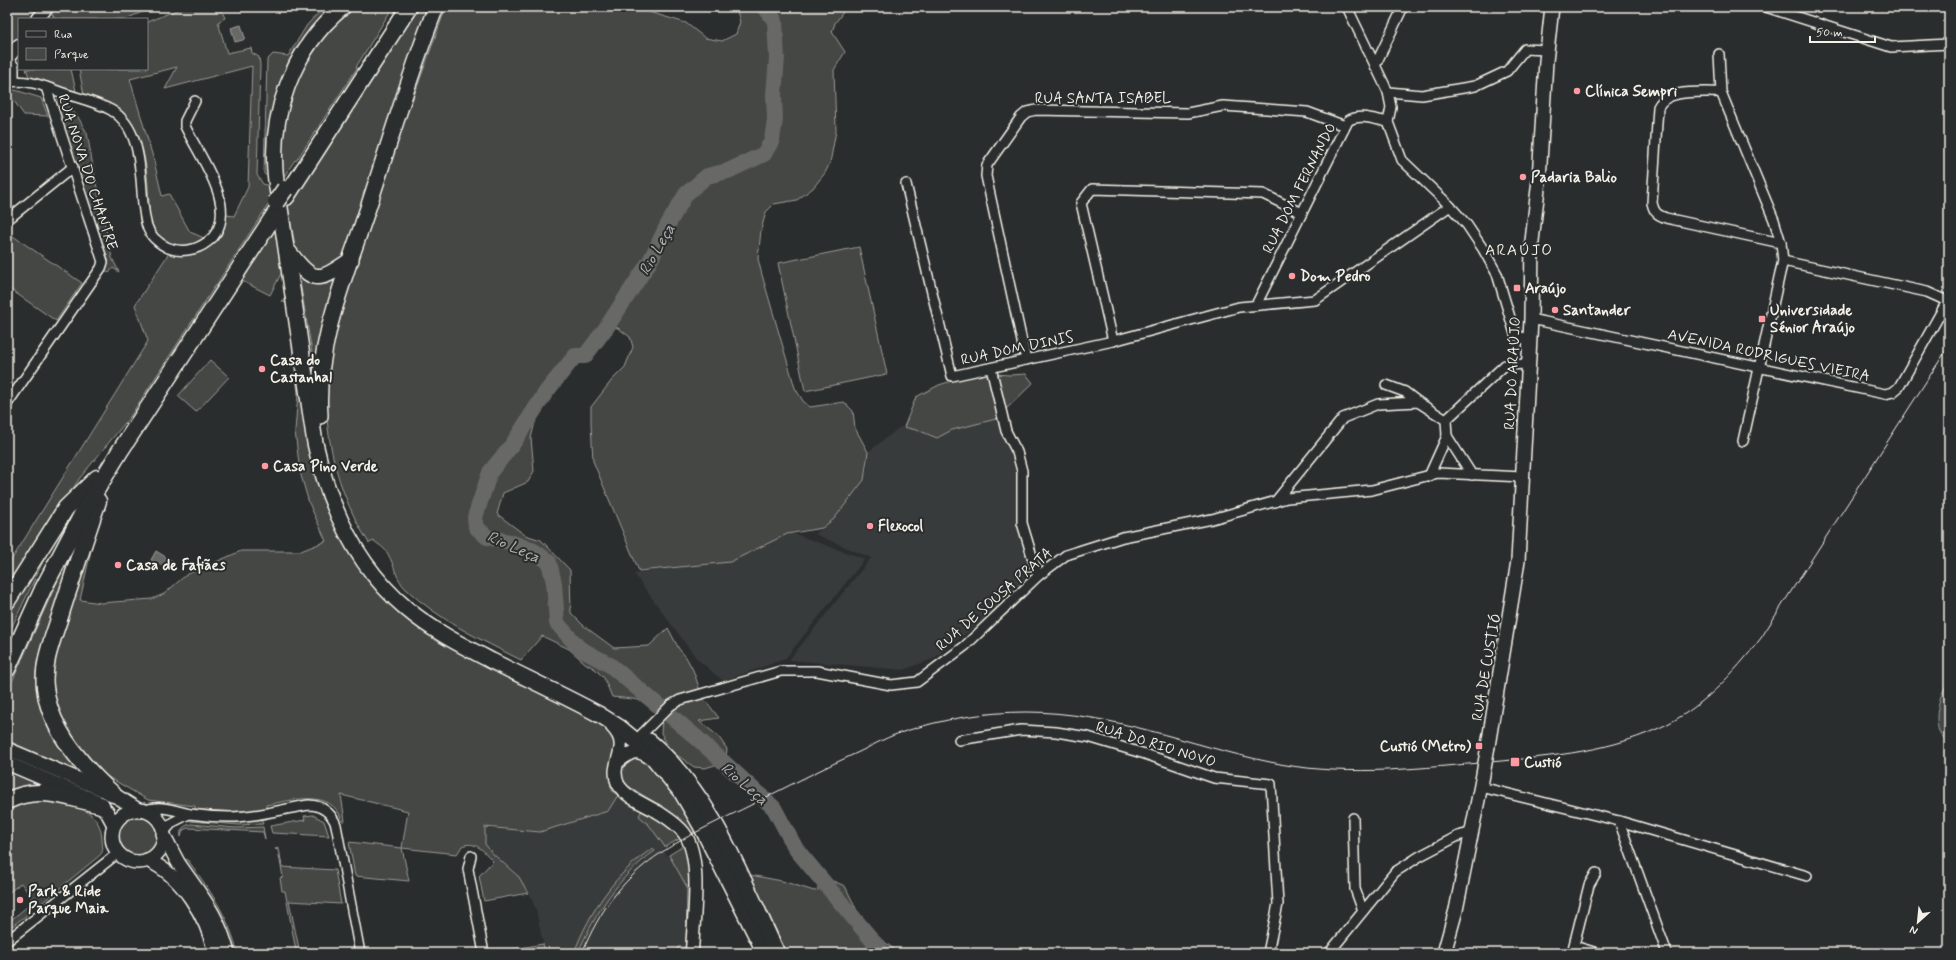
<svg xmlns="http://www.w3.org/2000/svg" width="1956" height="960" viewBox="0 0 1956 960" font-family="Mynerve,sans-serif">
<style>
.built{fill:#373a3a}
.green{fill:#444645;stroke:#9c9c96}
.water{fill:#676866;stroke:#9f9f9a}
.lines{fill:none;stroke-linecap:round;stroke-linejoin:round}
.river{stroke:#676866;stroke-width:16}
.minor-casing{stroke:#f4f1e8;stroke-width:12}
.tertiary-casing{stroke:#f4f1e8;stroke-width:15}
.secondary-casing{stroke:#f4f1e8;stroke-width:16}
.primary-casing{stroke:#f4f1e8;stroke-width:18}
.trunk-casing{stroke:#f4f1e8;stroke-width:19}
.minor{stroke:#2a2d2e;stroke-width:9}
.tertiary{stroke:#2a2d2e;stroke-width:12}
.secondary{stroke:#2a2d2e;stroke-width:13}
.primary{stroke:#2a2d2e;stroke-width:15}
.trunk{stroke:#2a2d2e;stroke-width:16}
.tram{stroke:#f4f1e8;stroke-width:1}
.secondary-bridge-casing{stroke:#f4f1e8;stroke-width:16;stroke-linecap:butt}
.trunk-bridge-casing{stroke:#f4f1e8;stroke-width:19;stroke-linecap:butt}
.secondary-bridge{stroke:#2a2d2e;stroke-width:13}
.trunk-bridge{stroke:#2a2d2e;stroke-width:16}
.poi-dot{fill:#ff9aa2;stroke:#2a2d2e;stroke-width:1.5}
.labels{text-anchor:middle;stroke-width:4;stroke-linejoin:round;paint-order:stroke}
.poi-label{font-size:15px;font-weight:bold;fill:#f4f1e8;stroke:#2a2d2e;text-anchor:start}
.street-label{font-size:15px;fill:#f4f1e8;stroke:#2a2d2e}
.water-label{font-size:16px;font-style:italic;fill:#b5b3ae;stroke:#2a2d2e}
.neighbourhood-label{font-size:16px;letter-spacing:1px;fill:#f4f1e8;stroke:#2a2d2e}
</style>
<rect width="100%" height="100%" fill="#2a2d2e"/>
<filter id="ink" filterUnits="userSpaceOnUse"><feTurbulence type="fractalNoise" baseFrequency=".025" numOctaves="2"/><feDisplacementMap in="SourceGraphic" scale="8" xChannelSelector="R" yChannelSelector="G"/><feConvolveMatrix kernelMatrix="1 2 1 2 8 2 1 2 1" color-interpolation-filters="sRGB"/></filter>
<g filter="url(#ink)">
<g class="built">
<polygon points="984,377 1018,473 1017,514 1028,560 1023,583 982,621 933,659 903,670 789,660 871,558 815,534 834,519 867,471 868,452 900,427 904,427"/>
<polygon points="786,531 865,559 785,659 723,681 697,659 634,574 739,553"/>
<polygon points="618,795 681,838 663,848 667,856 685,845 687,848 688,953 578,953 594,920 606,901 627,876 655,851 654,848 633,864 615,882 587,922 574,953 545,953 536,910 532,900 519,877 492,853 484,844 485,827 540,832 608,811"/>
</g>
<g class="green">
<polygon points="7,7 42,7 34,19 19,19 19,39 12,47 7,49"/>
<polygon points="55,7 155,7 125,19 55,19 52,14"/>
<path d="M184 7H220L225 18 218 22 227 53 251 48 252 53 259 57 260 65 257 175 263 184 271 187 272 199 129 418 79 479 7 594V567L148 341 135 305 169 253C193 262 224 239 227 215L234 216 248 187 252 66 165 89 177 67 130 79 154 161 162 196 169 194 190 232 204 238C187 259 154 241 150 218 147 181 150 131 115 107 106 101 94 98 84 95L79 69H147V22Z"/>
<polygon points="324,7 337,7 305,43 270,175 267,176 264,174 267,60 273,54 288,56 307,25"/>
<path d="M354 7H393L356 67 357 68 296 161 295 160 283 178C276 109 302 51 354 7Z"/>
<polygon points="416,7 428,7 348,247 340,261 317,273 296,251 288,207"/>
<path d="M446 7H632L686 23 705 38 722 41 736 34 740 22 736 7H847L835 23 832 32 845 52 834 70 836 131 830 163 825 173 813 188 797 200 774 204 766 212 761 230 758 259 762 275 795 388 803 401 810 407 844 402 853 411 855 428 868 452 864 480 834 519 822 528 787 534 730 562 639 571 593 461 591 424V407L612 380 625 367 633 347 630 337 618 328 600 325 578 357 575 365 536 418 531 438 534 471 528 482 503 493 497 514 525 535 541 540 570 570 571 613 584 626 614 648 649 646 668 628 679 649 686 657 693 670 702 696 719 718 699 721 718 736 727 749 725 762 705 768 694 767 670 750 661 733 662 721C645 697 640 700 612 697L604 678 595 669 585 663 569 649 542 636 521 660C481 640 439 620 406 589 395 578 395 566 388 554 385 548 379 545 374 541L369 543C329 481 316 402 334 331 341 305 351 279 360 253 374 210 388 167 402 124L410 107Z"/>
<polygon points="26,69 71,69 76,91 30,79"/>
<polygon points="15,90 41,98 48,116 24,115 9,94"/>
<polygon points="61,98 78,117 87,133 96,183 112,258 119,272 113,268 109,273 105,270 108,262 107,256 55,100"/>
<polygon points="279,221 285,266 270,295 242,281"/>
<polygon points="7,232 82,283 56,321 7,287"/>
<polygon points="859,247 887,374 805,391 778,263"/>
<polygon points="299,276 304,279 337,278 323,321 314,364"/>
<path d="M288 296 291 299C296 332 301 366 305 399 309 429 312 460 321 488 336 534 366 580 403 611 436 639 476 658 515 677 533 686 607 721 615 736 624 751 602 771 613 792L618 795 608 811 540 832 485 827V844L492 853 519 877 528 893 484 901 479 876 493 861C484 852 476 840 462 846L457 854 402 848 409 881 355 876 349 842 402 848 408 811 341 795 345 821H342C333 787 289 801 266 805V808C241 813 220 812 195 809V806L148 800 105 775 96 767 86 754 82 756C69 737 55 717 50 694 43 665 60 633 68 606 78 575 88 544 98 513L103 508 106 509 100 514 96 528 80 600 101 603 152 599 164 594 186 575 241 551H301L326 541 309 503 300 472 295 431 298 393 287 304 282 301Z"/>
<polygon points="210,360 229,377 196,412 178,396"/>
<polygon points="977,373 1010,375 1026,374 1033,383 996,419 952,430 937,438 920,431 904,427 916,397 939,385"/>
<polygon points="79,533 42,669 76,762 73,769 11,742 7,752 7,693"/>
<polygon points="52,543 7,637 7,609 41,554"/>
<path d="M1949 683V743C1946 740 1940 735 1939 731 1934 718 1939 692 1949 683Z"/>
<path d="M635 757 644 759 667 781 697 830 692 833 675 815 625 784C616 770 623 765 635 757Z"/>
<polygon points="7,771 42,786 7,797"/>
<path d="M54 800C78 807 100 810 102 839 102 846 105 851 99 856L38 906 21 883 7 894V805L14 802Z"/>
<polygon points="642,810 674,830 681,838 665,847 649,825 639,816"/>
<polygon points="313,815 324,821 329,836 272,833 270,826 305,820 304,816"/>
<circle cx="138" cy="836" r="19"/>
<polygon points="190,818 228,822 261,818 263,824 239,825 190,821"/>
<path d="M191 824 236 828 263 827 265 839 263 832 188 828 183 830 181 837C179 829 185 825 191 824Z"/>
<polygon points="685,845 690,862 688,953 676,953 678,947 686,947 687,887 669,855"/>
<polygon points="279,848 282,867 335,870 341,904 289,901 300,953 294,953 296,951 285,891 282,891 280,878 283,877 278,850 275,849"/>
<path d="M653 848 655 851C619 876 595 913 578 953H574C589 912 616 872 653 848Z"/>
<path d="M187 859C210 890 228 915 238 953H233L220 916 210 897 183 862Z"/>
<polygon points="750,875 782,881 814,891 818,890 818,887 828,879 845,886 865,927 899,953 787,953"/>
<polygon points="28,906 32,911 7,930 7,923"/>
<polygon points="543,944 545,953 497,953 497,952"/>
</g>
<g class="water">
<polygon points="241,25 245,38 243,40 235,42 231,28"/>
<polygon points="156,551 172,561 168,569 151,560"/>
</g>
<g class="lines">
<polyline class="river" points="765,7 775,21 777,58 774,95 775,120 772,140 764,154 728,171 707,176 686,194 667,226 650,261 606,328 585,356 575,356 546,392 512,445 490,472 475,517 476,527 487,537 510,542 534,551 549,562 554,583 557,623 579,648 610,665 697,738 774,808 796,849 883,953"/>
<defs>
<g id="minor">
<polyline points="1347,7 1388,92 1391,107 1388,122 1402,160 1450,206 1467,225 1483,249 1497,274 1515,334 1529,341"/>
<polyline points="1766,7 1891,47 1949,44"/>
<polyline points="1719,54 1721,92 1774,220 1781,243 1783,261 1780,273 1743,441"/>
<polyline points="8,59 14,66 14,81"/>
<polyline points="1375,66 1403,7"/>
<path d="M7 83C24 77 46 87 63 93 78 98 96 102 111 110 142 128 140 174 143 204 145 216 145 229 154 238 165 249 178 253 193 249 201 247 207 243 213 237 239 206 198 155 185 126V121L195 101"/>
<polyline points="1388,92 1422,95 1475,86 1507,71 1525,49 1547,50"/>
<path d="M1721 92C1702 93 1667 88 1658 107L1652 203C1654 212 1657 215 1666 218L1781 243"/>
<polyline points="906,184 952,376 1113,341 1239,307 1315,300 1450,206"/>
<polyline points="7,220 73,167"/>
<polyline points="1783,261 1927,292 1947,301"/>
<path d="M1256 305 1348 121C1359 113 1376 120 1388 122"/>
<polyline points="1531,319 1885,394 1893,392 1899,387 1949,298"/>
<polyline points="1113,341 1081,203 1092,189 1263,194 1302,213"/>
<polyline points="1026,360 986,176 987,165 1021,117 1027,112 1036,110 1188,113 1223,106 1307,112 1345,126"/>
<polyline points="991,368 1006,431 1017,452 1022,471 1022,523 1038,576"/>
<polyline points="1386,385 1405,392 1418,402"/>
<polyline points="7,404 101,268 103,262 46,87"/>
<polyline points="1447,436 1472,475"/>
<polyline points="1429,476 1447,436 1446,420"/>
<polyline points="1275,502 1343,418 1378,404 1418,402 1446,420 1505,365 1528,364"/>
<polyline points="641,735 671,705 680,700 781,671 817,671 891,685 917,682 965,646 1038,576 1066,555 1123,537 1212,519 1287,498 1372,490 1438,473 1523,477"/>
<polyline points="959,740 1021,730 1056,732 1088,737 1145,754 1214,778 1271,784 1278,904 1268,953"/>
<polyline points="1481,787 1619,821 1667,953"/>
<path d="M142 811C160 804 173 810 190 814 203 816 217 817 230 817 256 817 282 809 309 805 321 805 332 813 336 825L360 953"/>
<polyline points="1353,818 1355,889 1363,911"/>
<polyline points="1619,821 1807,876"/>
<polyline points="163,833 173,822 189,814"/>
<polyline points="471,856 468,869 484,953"/>
<polyline points="7,941 118,853"/>
<polyline points="1574,946 1597,953"/>
<polyline points="1329,953 1395,872 1420,856 1458,836 1473,832"/>
<polyline points="1572,953 1589,885 1596,873"/>
</g>
<g id="tertiary">
<polyline points="38,19 47,7"/>
<polyline points="7,59 19,45"/>
<path d="M612 727C633 748 608 762 618 784 625 797 646 805 658 812 667 818 677 824 684 833 703 858 693 921 692 953"/>
<path d="M618 762C631 752 636 748 650 758"/>
</g>
<g id="secondary">
<polyline points="1488,746 1518,561 1531,319 1532,241 1539,180 1546,61 1552,7"/>
<polyline points="7,749 113,794 140,811"/>
<polyline points="7,763 96,801 107,812 114,825"/>
<circle cx="138" cy="836" r="26"/>
<path d="M163 834C169 844 173 854 179 864 201 896 218 914 228 953"/>
<path d="M147 860C182 875 207 917 215 953"/>
<polyline points="1444,953 1456,910 1482,780"/>
</g>
<g id="primary">
<path d="M343 7C292 49 268 117 276 181L315 443C329 507 356 566 407 609 433 631 463 646 492 661 528 679 565 696 600 715L619 727 647 750 682 793 700 824 765 953"/>
<path d="M288 251C314 284 317 283 351 260"/>
<path d="M320 416C315 344 346 275 368 208 390 141 410 73 436 7"/>
<path d="M649 741C713 795 742 879 777 953"/>
</g>
<g id="trunk">
<polyline points="286,197 409,7"/>
<path d="M98 501C85 538 73 576 61 613 54 636 42 662 45 687 49 729 83 767 113 794"/>
<polyline points="7,601 66,508 97,478"/>
<polyline points="7,669 43,589 86,507 120,451 277,211"/>
<path d="M7 801C40 784 68 798 101 805"/>
</g>
</defs>
<use href="#minor" class="minor-casing"/>
<use href="#tertiary" class="tertiary-casing"/>
<use href="#secondary" class="secondary-casing"/>
<use href="#primary" class="primary-casing"/>
<use href="#trunk" class="trunk-casing"/>
<use href="#minor" class="minor"/>
<use href="#tertiary" class="tertiary"/>
<use href="#secondary" class="secondary"/>
<use href="#primary" class="primary"/>
<use href="#trunk" class="trunk"/>
<path class="tram" d="M582 953C618 865 670 845 749 806 786 787 823 768 861 751 875 744 889 736 903 732 942 719 985 712 1026 712 1113 712 1187 745 1270 762 1339 777 1410 769 1480 763 1541 757 1603 754 1659 728 1702 709 1733 674 1761 638L1949 346"/>
<defs>
<polyline id="secondary-bridge" points="1482,780 1488,746"/>
<polyline id="trunk-bridge" points="276,202 285,189"/>
</defs>
<use href="#secondary-bridge" class="secondary-bridge-casing"/>
<use href="#trunk-bridge" class="trunk-bridge-casing"/>
<use href="#secondary-bridge" class="secondary-bridge"/>
<use href="#trunk-bridge" class="trunk-bridge"/>
</g>
</g>
<g class="poi-dot">
<circle cx="1577" cy="91" r="4"/>
<circle cx="1523" cy="177" r="4"/>
<circle cx="1292" cy="276" r="4"/>
<rect x="1513" y="284" width="8" height="8" rx="2"/>
<circle cx="1555" cy="310" r="4"/>
<rect x="1758" y="315" width="8" height="8" rx="2"/>
<circle cx="262" cy="369" r="4"/>
<circle cx="265" cy="466" r="4"/>
<circle cx="870" cy="526" r="4"/>
<circle cx="118" cy="565" r="4"/>
<rect x="1475" y="742" width="8" height="8" rx="2"/>
<rect x="1510" y="757" width="10" height="10" rx="2"/>
<circle cx="20" cy="900" r="4"/>
</g>
<g class="labels">
<g class="poi-label">
<text x="1585" y="96">Clínica Sempri</text>
<text x="1531" y="182">Padaria Balio</text>
<text x="1300" y="281">Dom Pedro</text>
<text x="1525" y="293">Araújo</text>
<text x="1563" y="315">Santander</text>
<text x="1770" y="315">Universidade<tspan x="1770" dy="17">Sénior Araújo</tspan></text>
<text x="270" y="365">Casa do<tspan x="270" dy="17">Castanhal</tspan></text>
<text x="273" y="471">Casa Pino Verde</text>
<text x="878" y="531">Flexocol</text>
<text x="126" y="570">Casa de Fafiães</text>
<text x="1471" y="751" text-anchor="end">Custió (Metro)</text>
<text x="1524" y="767">Custió</text>
<text x="28" y="896">Park &amp; Ride<tspan x="28" dy="17">Parque Maia</tspan></text>
</g>
<g class="street-label">
<text x="1103" y="103">RUA SANTA ISABEL</text>
<text transform="translate(88 172) rotate(72)" y="5">RUA NOVA DO CHANTRE</text>
<text transform="translate(1299 188) rotate(-63)" y="5">RUA DOM FERNANDO</text>
<text transform="translate(1017 348) rotate(-12)" y="5">RUA DOM DINIS</text>
<text transform="translate(1769 355) rotate(12)" y="5">AVENIDA RODRIGUES VIEIRA</text>
<text transform="translate(1512 373) rotate(-87)" y="5">RUA DO ARAÚJO</text>
<text transform="translate(994 599) rotate(-41)" y="5">RUA DE SOUSA PRATA</text>
<text transform="translate(1486 667) rotate(-80)" y="5">RUA DE CUSTIÓ</text>
<text transform="translate(1156 744) rotate(17)" y="5">RUA DO RIO NOVO</text>
</g>
<g class="water-label">
<text transform="translate(656 249) rotate(-60)" y="6">Rio Leça</text>
<text transform="translate(514 546) rotate(24)" y="6">Rio Leça</text>
<text transform="translate(745 783) rotate(41)" y="6">Rio Leça</text>
</g>
<g class="neighbourhood-label">
<text x="1519" y="255">ARAÚJO</text>
</g>
</g>
<rect width="1956" height="960" fill="none" stroke="#2a2d2e" stroke-width="24"/>
<rect x="12" y="12" width="1932" height="936" fill="none" stroke="#f4f1e8" stroke-width="1.5" filter="url(#ink)"/>
<rect x="18" y="18" width="130" height="52" fill="#2a2d2e" stroke="#7b7b78"/>
<rect x="26" y="31" width="20" height="6" fill="#2a2d2e" stroke="#7b7b78"/>
<text x="54" y="38" font-size="12" fill="#f4f1e8">Rua</text>
<rect x="26" y="48" width="20" height="12" fill="#444645" stroke="#7b7b78"/>
<text x="54" y="58" font-size="12" fill="#f4f1e8">Parque</text>
<g transform="translate(1918 922) rotate(207)" stroke="#2a2d2e" stroke-width="3" paint-order="stroke">
<path d="M0-3L7 15L0 10L-7 15Z" fill="#f4f1e8"/>
<text y="-6" font-size="11" font-weight="bold" text-anchor="middle" fill="#f4f1e8">N</text>
</g>
<path d="M1810 36v6h65v-6" fill="none" stroke="#f4f1e8" stroke-width="2"/>
<text x="1816" y="36" font-size="12" fill="#f4f1e8" stroke="#2a2d2e" stroke-width="3" paint-order="stroke">50 m</text>
</svg>
